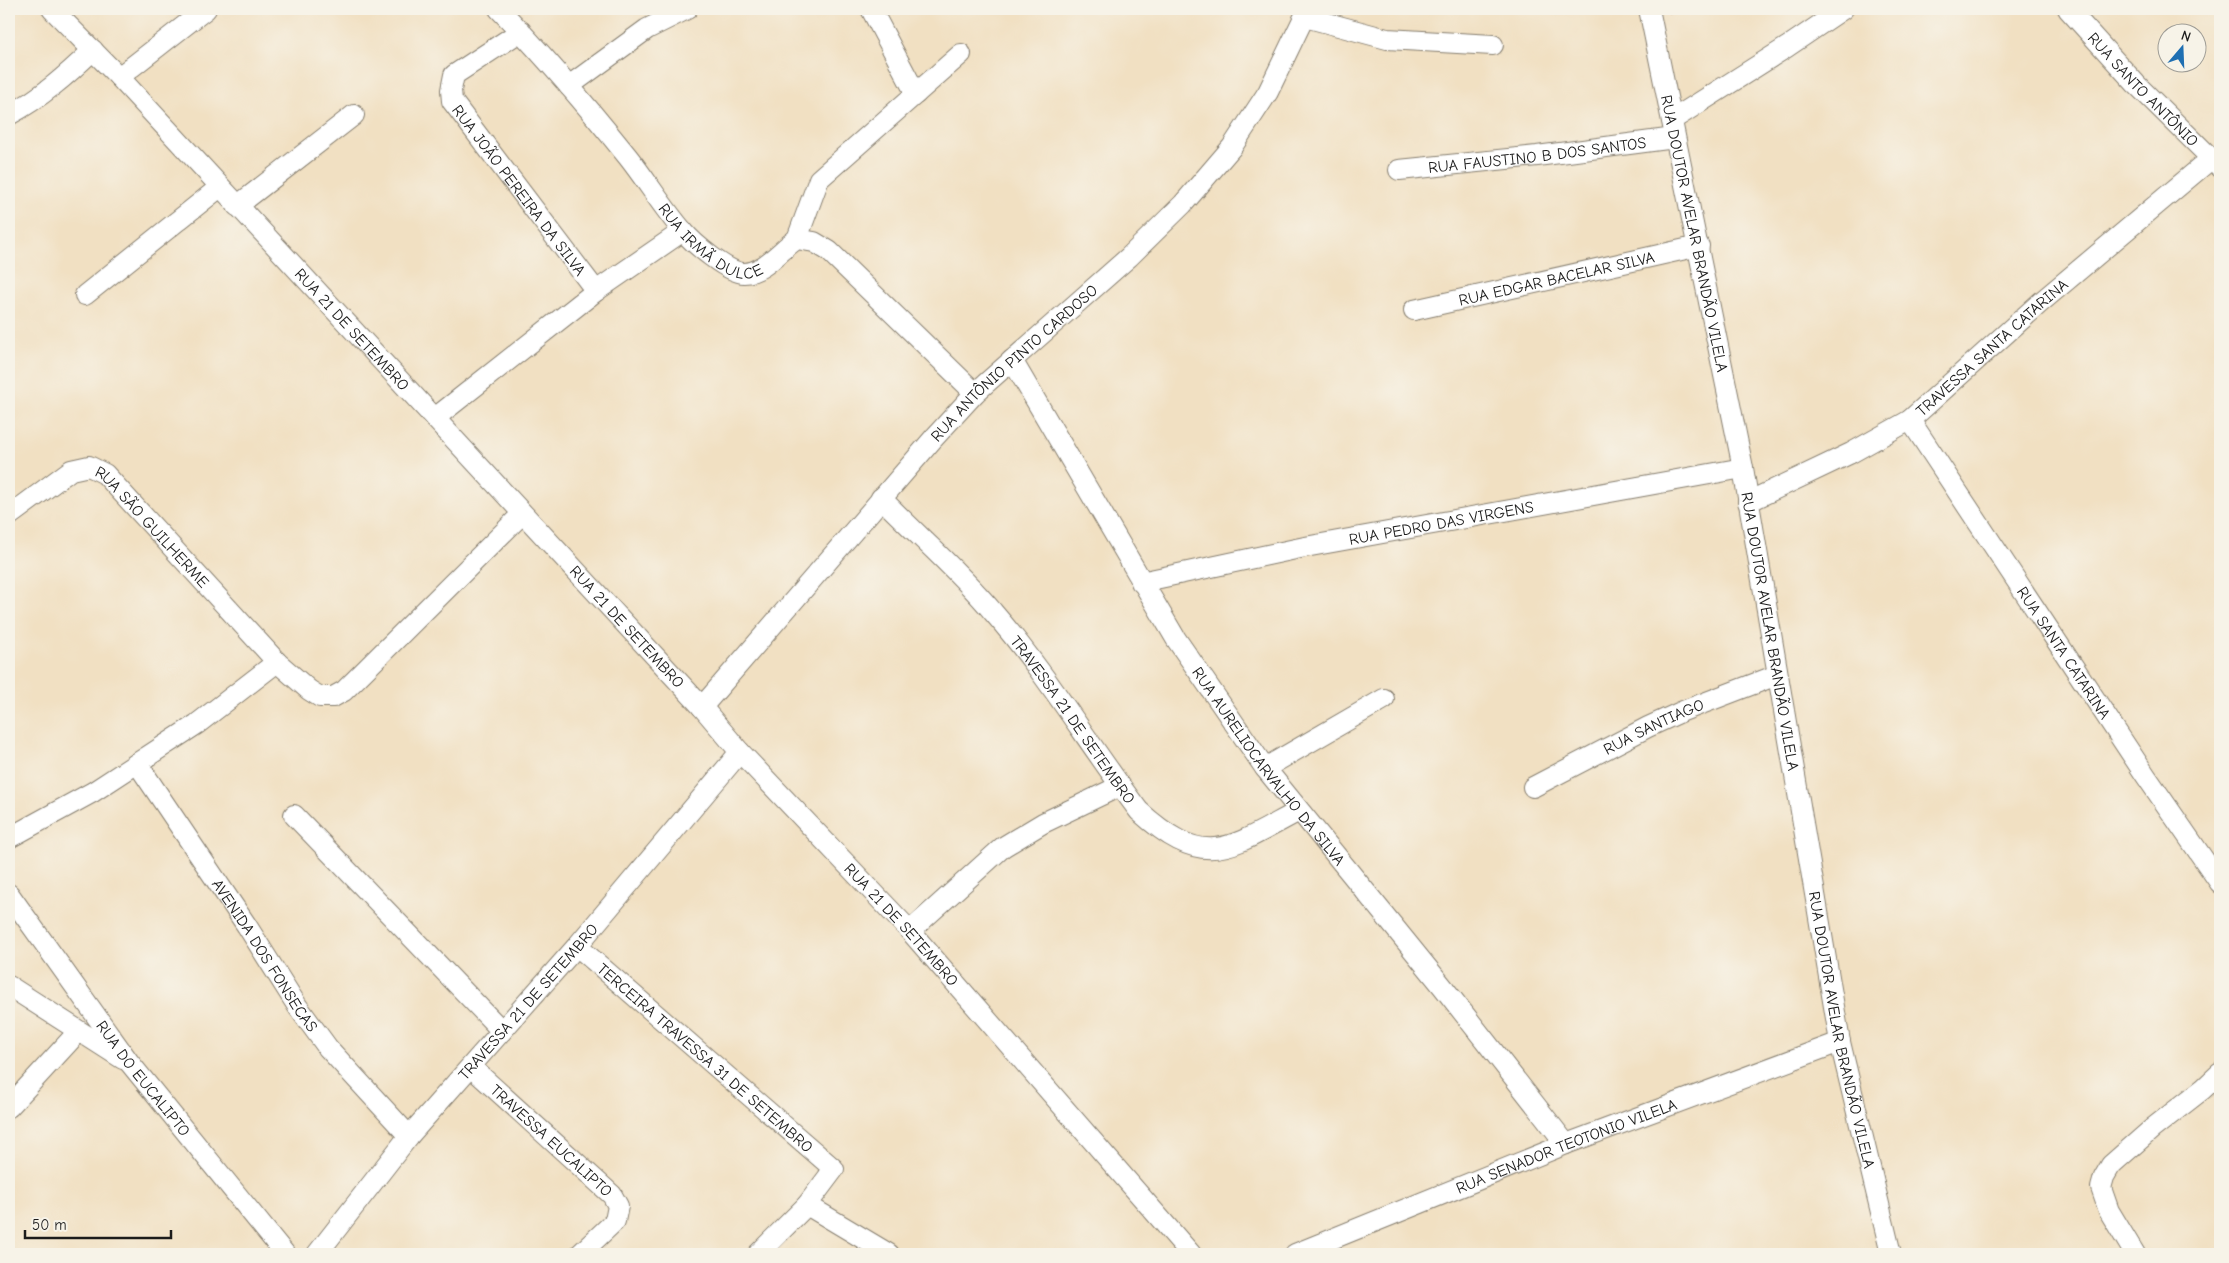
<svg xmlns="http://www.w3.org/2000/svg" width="2229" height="1263" viewBox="0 0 2229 1263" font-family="'Comic Neue',sans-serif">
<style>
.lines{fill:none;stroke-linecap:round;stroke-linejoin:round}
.minor-casing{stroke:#867e6f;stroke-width:22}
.path{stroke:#867e6f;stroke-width:3;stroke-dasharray:1 4;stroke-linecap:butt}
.minor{stroke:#fff;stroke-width:20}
.labels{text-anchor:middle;stroke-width:5;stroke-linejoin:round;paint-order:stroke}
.street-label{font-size:16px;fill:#1c1c1c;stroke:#f7f3e8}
</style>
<rect width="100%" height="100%" fill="#f7f3e8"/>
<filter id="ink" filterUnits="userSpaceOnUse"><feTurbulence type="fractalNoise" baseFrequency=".02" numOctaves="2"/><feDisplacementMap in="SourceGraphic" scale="10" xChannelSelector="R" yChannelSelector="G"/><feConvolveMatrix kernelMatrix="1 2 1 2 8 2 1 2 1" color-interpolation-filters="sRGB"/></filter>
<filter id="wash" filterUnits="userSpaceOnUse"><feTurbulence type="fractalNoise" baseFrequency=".0096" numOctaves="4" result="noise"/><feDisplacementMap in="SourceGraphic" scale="20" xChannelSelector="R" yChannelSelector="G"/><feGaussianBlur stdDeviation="1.12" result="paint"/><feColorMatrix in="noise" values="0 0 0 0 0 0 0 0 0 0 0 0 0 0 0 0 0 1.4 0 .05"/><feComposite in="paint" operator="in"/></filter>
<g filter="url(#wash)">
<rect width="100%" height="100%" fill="#f1e0c2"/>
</g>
<g filter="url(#ink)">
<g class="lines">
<defs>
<g id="minor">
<path id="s1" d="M52 9 119 77 702 707 740 752 910 931 1191 1254"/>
<path id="s2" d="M499 9C545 56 587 106 628 157 647 181 663 208 683 231 693 243 728 273 744 273 764 273 781 249 797 239L814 242 829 251 975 393"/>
<polyline points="871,9 916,94"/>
<path id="s3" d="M1649 9 1743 468 1840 1042 1891 1254"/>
<path id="s4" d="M2068 9 2136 84 2220 167"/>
<polyline points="1305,17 1387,39 1493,45"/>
<path id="s5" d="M521 31 454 75 451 90 452 101 596 291"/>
<polyline points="119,77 206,9"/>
<polyline points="569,86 647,29 687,9"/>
<path d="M9 115C41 98 67 75 93 50"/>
<polyline points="1672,120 1787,47 1843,9"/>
<path id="s6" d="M1399 170 1537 156 1675 138"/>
<polyline points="237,206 354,115"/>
<polyline points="797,239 819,179 961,54"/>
<polyline points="85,295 220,187"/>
<path id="s7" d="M1414 310 1699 246"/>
<path id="s8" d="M1012 360 1176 639 1265 768 1443 987 1566 1144"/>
<polyline points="435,418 596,291 683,231"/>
<path id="s9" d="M1910 420 2146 776 2220 883"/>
<path id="s10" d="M881 498C918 536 959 571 993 612 1047 674 1089 745 1139 811 1206 872 1229 848 1299 811"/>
<path id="s11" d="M1748 502 1851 453 1910 420 2041 302 2212 158"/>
<path id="s12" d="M9 516 71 470 89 466 105 474 277 662 309 690 320 697H333L344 691 522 514"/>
<path id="s13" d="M1141 582 1305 547 1743 468"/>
<path id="s14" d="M702 707 933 439 975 393 1129 257 1183 204 1232 147 1268 92 1308 9"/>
<path id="s15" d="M137 763 247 926 298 1007 328 1048 409 1136"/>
<polyline points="1265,768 1384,699"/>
<path id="s16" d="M1533 787 1648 727 1683 711 1777 675"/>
<polyline points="294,815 502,1031"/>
<polyline points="9,838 93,792 197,724 277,662"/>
<path id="s17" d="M9 894 129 1062 285 1254"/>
<polyline points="910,931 1003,847 1043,823 1120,786"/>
<path id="s18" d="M577 946 834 1169 807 1205 758 1254"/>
<polyline points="9,986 123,1059"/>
<path id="s19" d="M471 1067 612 1195 618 1206 615 1221 580 1254"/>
<polyline points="9,1107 78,1032"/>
<polyline points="807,1205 889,1254"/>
<path id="s20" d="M317 1254 409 1136 577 946 740 752"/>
<path id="s21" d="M1295 1254 1566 1144 1840 1042"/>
<polyline points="2135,1254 2109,1211 2101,1188 2104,1177 2111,1165 2153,1128 2203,1089 2220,1073"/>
</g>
</defs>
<use href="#minor" class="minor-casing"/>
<polyline class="path" points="1669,12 1684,9"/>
<use href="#minor" class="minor"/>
</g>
</g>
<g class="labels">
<g class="street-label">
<text dy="6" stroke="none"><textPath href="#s4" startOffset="110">RUA SANTO ANTÔNIO</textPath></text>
<text dy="6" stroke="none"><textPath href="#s6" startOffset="139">RUA FAUSTINO B DOS SANTOS</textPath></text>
<text dy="6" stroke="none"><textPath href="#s5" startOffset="218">RUA JOÃO PEREIRA DA SILVA</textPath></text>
<text dy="6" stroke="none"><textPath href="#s2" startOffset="319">RUA IRMÃ DULCE</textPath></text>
<text dy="6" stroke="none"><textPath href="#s3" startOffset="229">RUA DOUTOR AVELAR BRANDÃO VILELA</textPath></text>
<text dy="6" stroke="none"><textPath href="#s7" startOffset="146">RUA EDGAR BACELAR SILVA</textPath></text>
<text dy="6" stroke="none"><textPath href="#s1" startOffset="439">RUA 21 DE SETEMBRO</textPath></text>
<text dy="6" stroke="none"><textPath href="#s11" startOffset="291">TRAVESSA SANTA CATARINA</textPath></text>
<text dy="6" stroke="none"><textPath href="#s14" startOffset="465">RUA ANTÔNIO PINTO CARDOSO</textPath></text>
<text dy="6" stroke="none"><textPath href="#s13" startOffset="306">RUA PEDRO DAS VIRGENS</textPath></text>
<text dy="6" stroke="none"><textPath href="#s12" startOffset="184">RUA SÃO GUILHERME</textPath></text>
<text dy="6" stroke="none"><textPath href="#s1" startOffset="844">RUA 21 DE SETEMBRO</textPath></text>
<text dy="6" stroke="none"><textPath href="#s3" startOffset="634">RUA DOUTOR AVELAR BRANDÃO VILELA</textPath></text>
<text dy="6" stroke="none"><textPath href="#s9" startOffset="279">RUA SANTA CATARINA</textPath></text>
<text dy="6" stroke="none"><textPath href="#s10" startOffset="294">TRAVESSA 21 DE SETEMBRO</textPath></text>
<text dy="6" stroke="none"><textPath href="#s16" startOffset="135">RUA SANTIAGO</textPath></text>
<text dy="6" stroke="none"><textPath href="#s8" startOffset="481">RUA AURELIOCARVALHO DA SILVA</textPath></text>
<text dy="6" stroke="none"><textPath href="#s1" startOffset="1249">RUA 21 DE SETEMBRO</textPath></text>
<text dy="6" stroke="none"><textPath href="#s15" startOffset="231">AVENIDA DOS FONSECAS</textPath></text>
<text dy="6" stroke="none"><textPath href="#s20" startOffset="329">TRAVESSA 21 DE SETEMBRO</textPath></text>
<text dy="6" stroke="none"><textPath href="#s3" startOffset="1039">RUA DOUTOR AVELAR BRANDÃO VILELA</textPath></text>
<text dy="6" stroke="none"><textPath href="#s18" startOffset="170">TERCEIRA TRAVESSA 31 DE SETEMBRO</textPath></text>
<text dy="6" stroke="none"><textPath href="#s17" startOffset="228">RUA DO EUCALIPTO</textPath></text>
<text dy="6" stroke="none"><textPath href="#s19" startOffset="109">TRAVESSA EUCALIPTO</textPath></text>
<text dy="6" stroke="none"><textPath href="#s21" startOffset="292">RUA SENADOR TEOTONIO VILELA</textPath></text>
</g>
</g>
<rect width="2229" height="1263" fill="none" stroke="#f7f3e8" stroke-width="30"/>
<g transform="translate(2182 48) rotate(19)"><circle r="24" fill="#f7f3e8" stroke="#9f9d96"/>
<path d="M0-4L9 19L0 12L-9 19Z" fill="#1f6fb2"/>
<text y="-8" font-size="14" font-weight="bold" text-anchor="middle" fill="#1c1c1c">N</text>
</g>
<path d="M25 1230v8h146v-8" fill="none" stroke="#1c1c1c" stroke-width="2.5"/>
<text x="32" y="1230" font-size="15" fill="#1c1c1c" stroke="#f7f3e8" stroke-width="4" paint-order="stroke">50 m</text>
</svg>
